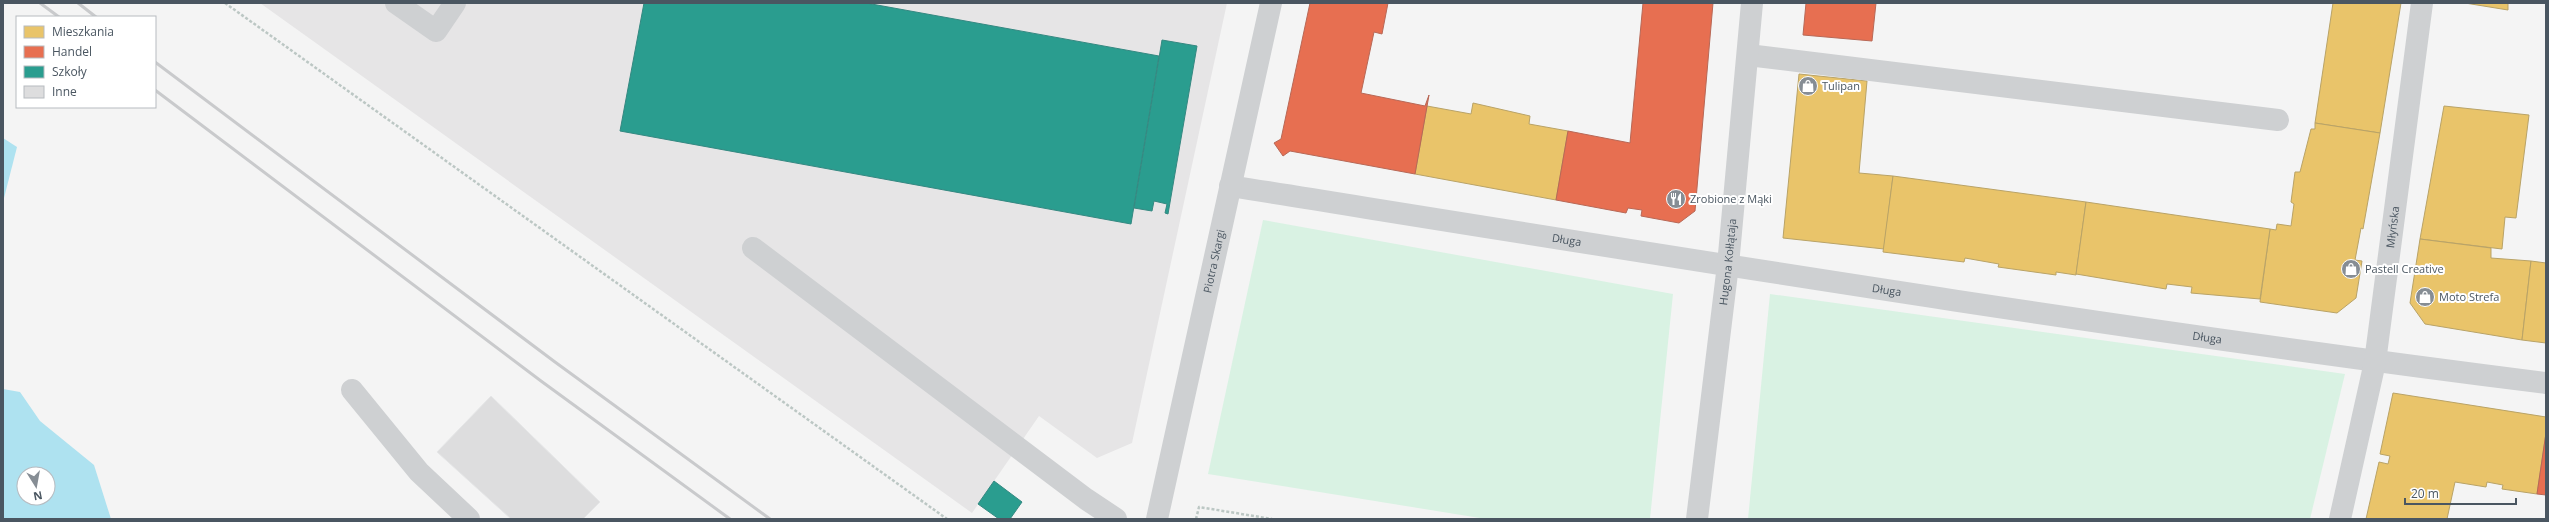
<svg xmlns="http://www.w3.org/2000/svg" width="2549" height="522" viewBox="0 0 2549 522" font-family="'Open Sans',sans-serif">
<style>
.education{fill:#e6e5e6}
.green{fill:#d9f2e3}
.water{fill:#aee2f0;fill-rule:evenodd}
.homes{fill:#e9c46a;stroke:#b9a367}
.shops{fill:#e76f51;stroke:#b86856}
.schools{fill:#2a9d8f;stroke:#348881}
.building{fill:#ddddde;stroke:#e5e6e7}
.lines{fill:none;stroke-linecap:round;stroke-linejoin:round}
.path{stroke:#bcc7c4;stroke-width:2.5;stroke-dasharray:3 2;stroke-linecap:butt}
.minor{stroke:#ced0d2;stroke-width:22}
.rail{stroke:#c9cacc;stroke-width:3}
.labels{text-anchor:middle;stroke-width:4;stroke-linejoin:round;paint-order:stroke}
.poi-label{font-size:11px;fill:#4a5661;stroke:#fff;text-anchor:start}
.street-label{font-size:11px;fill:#4a5661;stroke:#fff}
</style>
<rect width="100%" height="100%" fill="#f4f4f4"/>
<polygon class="education" points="260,3 1227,3 1132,443 1097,458 1039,416 972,513"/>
<g class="green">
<polygon points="1263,220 1673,294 1650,519 1486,519 1208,474"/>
<polygon points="1770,294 2345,374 2310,519 1748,519"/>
</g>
<g class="water">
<polygon points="3,138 17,147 3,202"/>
<path d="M3 389 20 392 40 421 94 465 111 519H3ZM24 474H48V498H24Z"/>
</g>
<g class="homes">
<polygon points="2333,3 2401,3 2380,133 2315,123"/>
<polygon points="2465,3 2508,3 2508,10"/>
<polygon points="1799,74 1867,81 1859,173 1893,176 1884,249 1783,238"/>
<polygon points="1473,103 1530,116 1529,124 1568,131 1556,200 1415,174 1427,106 1471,114"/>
<polygon points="2444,106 2529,115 2516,218 2505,217 2502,249 2420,239"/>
<polygon points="2315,123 2380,133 2363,229 2361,228 2355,260 2362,261 2356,298 2337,313 2260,302 2270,229 2276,230 2277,224 2291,226 2294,204 2291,202 2295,172 2300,172 2311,129 2315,129"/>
<polygon points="1893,176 2086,202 2076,275 2056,272 2056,275 1998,267 1999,264 1965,258 1964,262 1883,252"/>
<polygon points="2086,202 2270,229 2260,299 2191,293 2192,287 2167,284 2166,289 2076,274"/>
<polygon points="2420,239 2491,248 2491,258 2531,261 2522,340 2425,324 2410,303"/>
<polygon points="2531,261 2546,263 2546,343 2522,340"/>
<polygon points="2393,393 2546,417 2546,433 2537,494 2502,489 2503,485 2487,482 2486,487 2455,482 2447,519 2366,519 2379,462 2388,464 2390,456 2380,454"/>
</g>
<g class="shops">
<polygon points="1310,3 1388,3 1382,34 1374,32 1361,93 1425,106 1429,95 1415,174 1290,151 1283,156 1274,143 1281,139"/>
<polygon points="1643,3 1713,3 1695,211 1679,223 1641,216 1642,210 1628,208 1626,213 1556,200 1568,131 1630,143"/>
<polygon points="1806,3 1876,3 1872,41 1803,35"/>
<polygon points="2546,433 2546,495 2537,494"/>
</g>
<g class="schools">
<polygon points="644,3 866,3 1159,56 1131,224 620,131"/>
<polygon points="1162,40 1197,46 1168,214 1165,213 1167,204 1154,201 1152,211 1134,208"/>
<polygon points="994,481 1022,502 1010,519 999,519 978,504"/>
</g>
<polygon class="building" points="491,396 600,502 583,519 511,519 437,452"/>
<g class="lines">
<g class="path">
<polyline points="225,3 947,519"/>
<polyline points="1196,519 1199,507 1272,519"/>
</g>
<g class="minor">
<polyline points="396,3 436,31 455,3"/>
<polyline points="1748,55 2278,120"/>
<path id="s1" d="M1230 186C1668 256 2106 328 2546 383"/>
<polyline points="753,248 1086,499 1116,519"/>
<polyline points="352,390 419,472 469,519"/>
<path id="s2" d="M1157 519 1271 3"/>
<path id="s3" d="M1697 519 1728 265 1752 3"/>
<path id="s4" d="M2340 519 2375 362 2422 3"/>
</g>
<g class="rail">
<polyline points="40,3 59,17"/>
<polyline points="78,3 96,17"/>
<polyline points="155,62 555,362 770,519"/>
<polyline points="155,90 541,381 730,519"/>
</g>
</g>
<defs>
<symbol id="shop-disc" viewBox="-11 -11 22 22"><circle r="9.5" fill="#868d94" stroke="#fff"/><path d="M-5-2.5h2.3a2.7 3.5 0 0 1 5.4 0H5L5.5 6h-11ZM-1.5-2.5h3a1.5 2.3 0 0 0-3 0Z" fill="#fff"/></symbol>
<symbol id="restaurant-disc" viewBox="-11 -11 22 22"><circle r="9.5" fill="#868d94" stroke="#fff"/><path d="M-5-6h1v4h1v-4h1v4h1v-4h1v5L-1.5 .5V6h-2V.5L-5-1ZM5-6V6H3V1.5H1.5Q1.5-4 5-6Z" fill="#fff"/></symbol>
</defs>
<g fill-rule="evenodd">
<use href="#shop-disc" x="1797" y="75" width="22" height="22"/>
<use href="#restaurant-disc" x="1665" y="188" width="22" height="22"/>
<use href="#shop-disc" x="2340" y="258" width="22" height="22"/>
<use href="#shop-disc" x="2414" y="286" width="22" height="22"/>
</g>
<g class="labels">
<g class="poi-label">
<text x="1822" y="90">Tulipan</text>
<text x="1690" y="203">Zrobione z Mąki</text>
<text x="2365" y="273">Pastell Creative</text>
<text x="2439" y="301">Moto Strefa</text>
</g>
<g class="street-label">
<text dy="4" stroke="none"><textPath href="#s4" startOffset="297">Młyńska</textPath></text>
<text dy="4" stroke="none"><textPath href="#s1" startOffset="341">Długa</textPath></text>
<text dy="4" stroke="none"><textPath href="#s2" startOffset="264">Piotra Skargi</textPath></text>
<text dy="4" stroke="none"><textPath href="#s3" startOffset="259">Hugona Kołłątaja</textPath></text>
<text dy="4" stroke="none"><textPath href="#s1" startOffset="665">Długa</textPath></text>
<text dy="4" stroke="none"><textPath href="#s1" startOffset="989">Długa</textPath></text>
</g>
</g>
<rect width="2549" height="522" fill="none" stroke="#4a5661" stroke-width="8"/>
<rect x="16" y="16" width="140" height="92" fill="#ffffff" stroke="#b7bbc0"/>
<rect x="24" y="26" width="20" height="12" fill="#e9c46a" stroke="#b7bbc0"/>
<text x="52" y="36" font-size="12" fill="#4a5661">Mieszkania</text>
<rect x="24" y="46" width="20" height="12" fill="#e76f51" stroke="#b7bbc0"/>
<text x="52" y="56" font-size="12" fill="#4a5661">Handel</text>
<rect x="24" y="66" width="20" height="12" fill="#2a9d8f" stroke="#b7bbc0"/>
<text x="52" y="76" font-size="12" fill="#4a5661">Szkoły</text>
<rect x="24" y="86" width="20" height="12" fill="#ddddde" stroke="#b7bbc0"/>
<text x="52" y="96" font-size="12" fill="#4a5661">Inne</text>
<g transform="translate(36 486) rotate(169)"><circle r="19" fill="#ffffff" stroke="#b7bbc0"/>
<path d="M0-3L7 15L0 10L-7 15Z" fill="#868d94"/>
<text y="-6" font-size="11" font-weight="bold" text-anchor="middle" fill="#4a5661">N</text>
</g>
<path d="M2405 498v6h111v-6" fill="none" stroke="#4a5661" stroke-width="2"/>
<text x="2411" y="498" font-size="12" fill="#4a5661" stroke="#ffffff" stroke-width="3" paint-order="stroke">20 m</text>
</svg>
